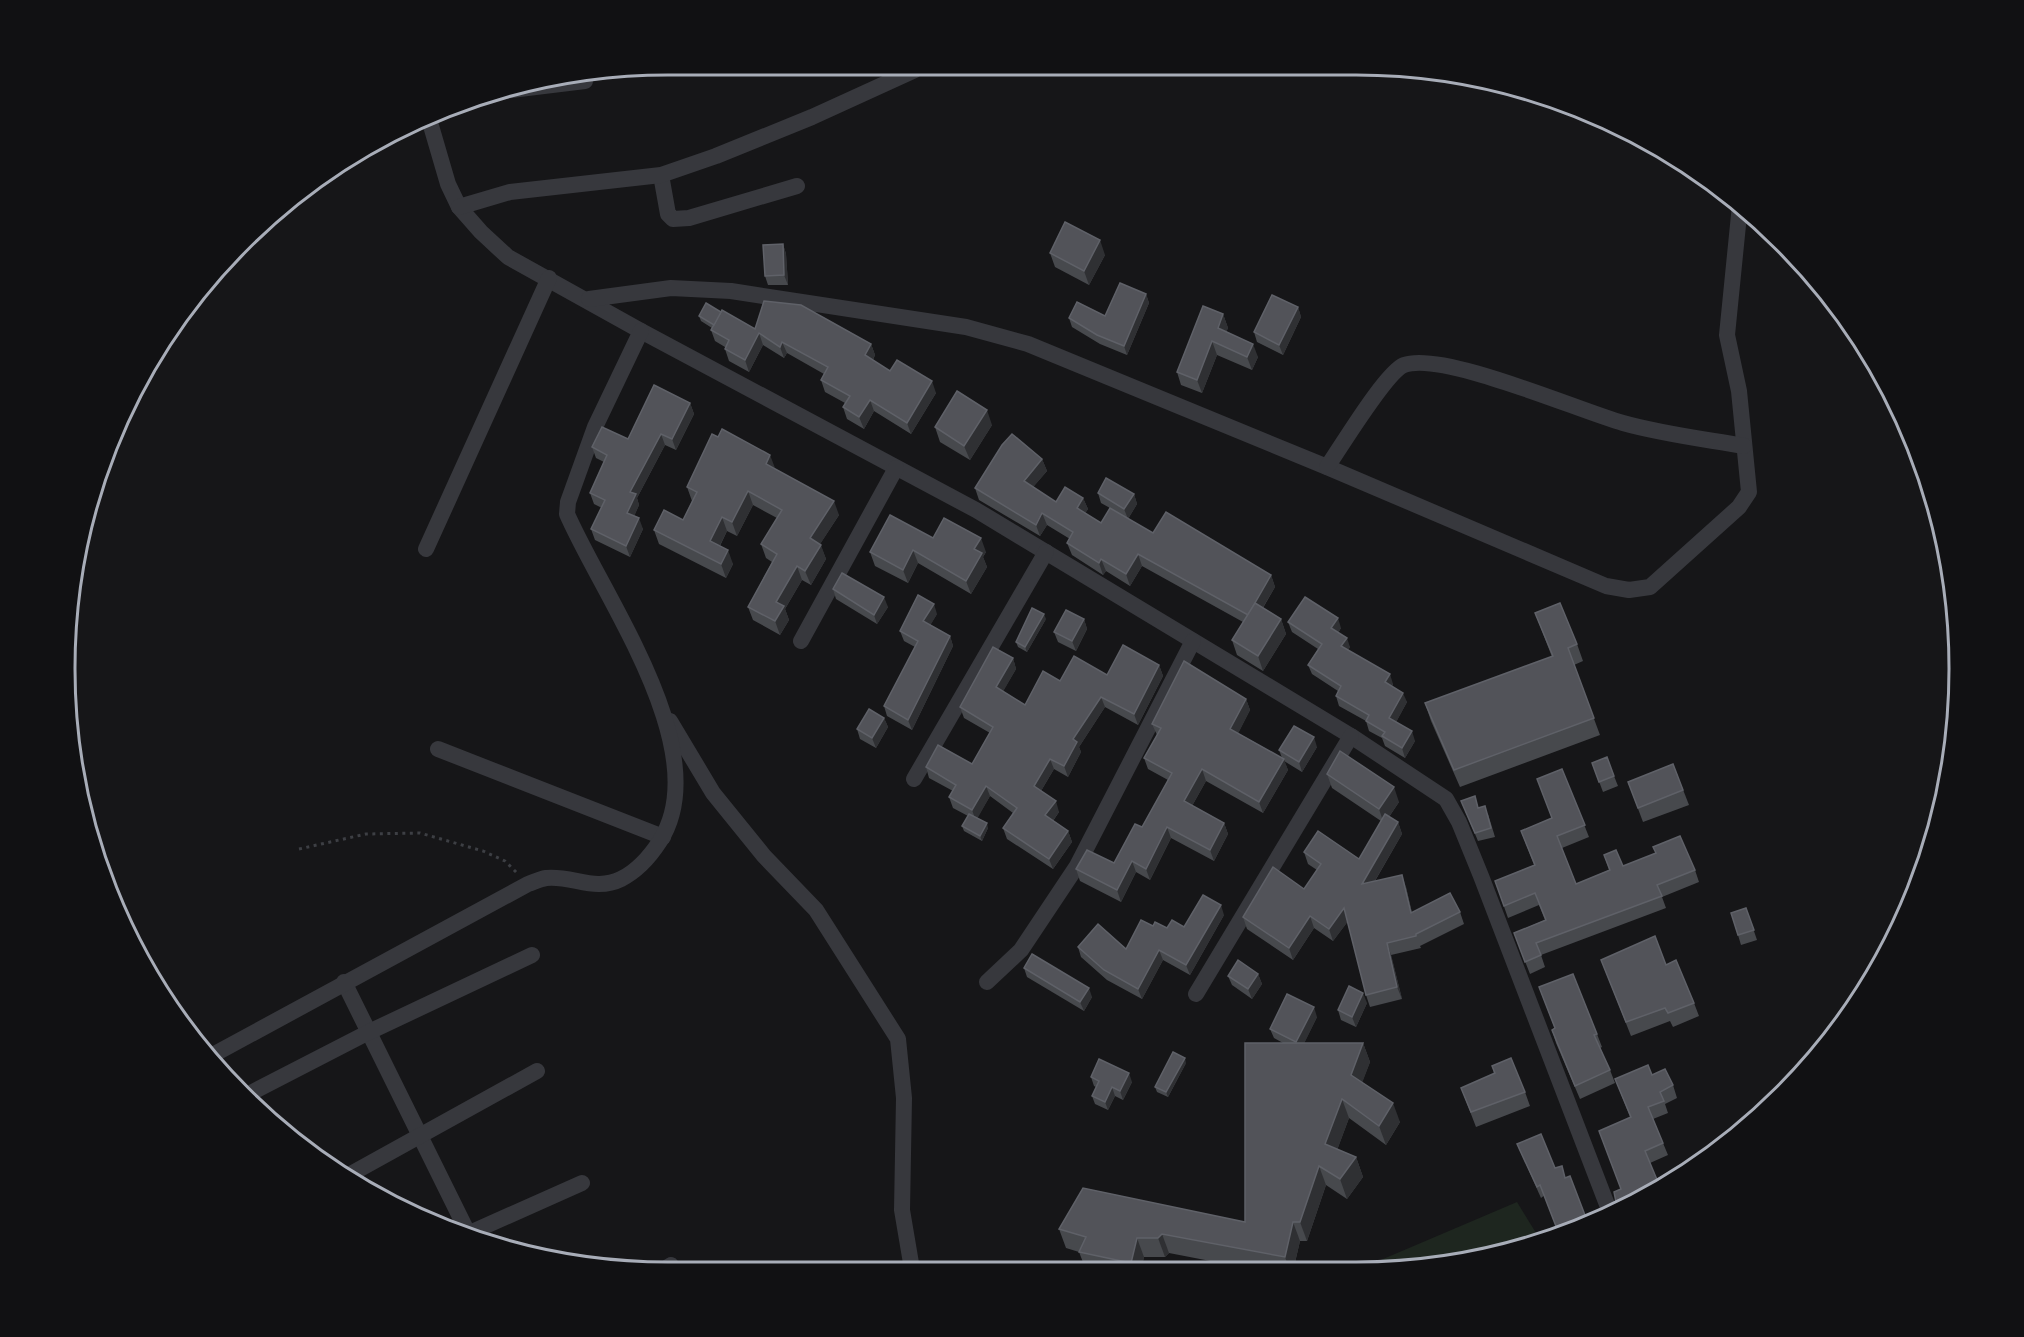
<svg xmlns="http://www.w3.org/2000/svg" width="2024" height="1337" viewBox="0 0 2024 1337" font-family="Arial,sans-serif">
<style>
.green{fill:#1e261f}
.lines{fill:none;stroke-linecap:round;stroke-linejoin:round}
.path{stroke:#3d3f44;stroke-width:3;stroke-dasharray:3 4.5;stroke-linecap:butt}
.minor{stroke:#37383d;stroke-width:16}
.wall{fill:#47494d}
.shaded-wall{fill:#2f3033}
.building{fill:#525359;stroke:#5f6168;stroke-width:1.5}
.rim{fill:none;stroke:#a8adb8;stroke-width:3}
</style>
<rect width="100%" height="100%" fill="#161618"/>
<path class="green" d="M1517 1202 1541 1241C1483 1263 1416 1271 1355 1271Z"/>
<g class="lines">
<polyline class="path" points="299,849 366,834 420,833 483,851 505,861 517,873"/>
<g class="minor">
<polyline points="495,92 585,81"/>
<polyline points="429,119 448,184 459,207 481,232 508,257 641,331 976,510 1351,736 1446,799 1459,822 1481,876 1611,1215"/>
<polyline points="661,175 668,214 673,219 689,218 797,186"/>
<polyline points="459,207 510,192 661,175 716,156 812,117 915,70"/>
<polyline points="589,299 671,288 731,291 966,327 1028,344 1327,467 1606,586 1629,590 1650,587 1739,507 1749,492 1739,391 1727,335 1740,205"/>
<path d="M1327 467C1341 447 1386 372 1404 365 1443 351 1577 410 1623 423 1662 434 1704 439 1744 446"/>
<polyline points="426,549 549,278"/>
<polyline points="801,641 896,468"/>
<polyline points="670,721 713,793 764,856 816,910 898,1039 904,1098 902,1210 912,1269"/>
<polyline points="438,749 663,837"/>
<polyline points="914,779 1046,552"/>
<polyline points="344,982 471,1239"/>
<polyline points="987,982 1021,950 1077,866 1193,641"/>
<polyline points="1196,994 1351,736"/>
<path d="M209 1057 528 884C534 882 540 879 546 878 572 875 595 892 621 879 637 871 651 855 660 841 717 752 603 597 567 514L568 502 595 427 641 331"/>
<polyline points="245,1096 369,1032 532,955"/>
<polyline points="349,1175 537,1071"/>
<polyline points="463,1236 582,1183"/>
<polyline points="666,1268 671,1265"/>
</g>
</g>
<g class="wall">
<polygon points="783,244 786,254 788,285 768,285 765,276"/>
<polygon points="1050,253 1105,255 1089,285 1055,267"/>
<polygon points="1146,294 1149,303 1127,355 1100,344 1072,327 1069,318 1105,316"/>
<polygon points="1298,307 1301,317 1283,355 1257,342 1254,332"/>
<polygon points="1223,314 1228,328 1226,332 1258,357 1252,370 1217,355 1202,393 1181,385 1177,372"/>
<polygon points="699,316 755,329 871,344 875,355 873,360 890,371 936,393 911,434 874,411 864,429 847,419 843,407 845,403 825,392 821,380 824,374 787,353 784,358 763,345 749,372 729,361 725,349 725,347 715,341 711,330 712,328 701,321"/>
<polygon points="690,403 694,414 676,450 665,445 637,498 639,505 634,516 643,529 630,557 595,540 591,529 602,508 594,504 590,493 604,462 596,458 592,447 628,439"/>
<polygon points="992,425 970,460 940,442 935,427"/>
<polygon points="1042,459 1047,471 1033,487 1056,502 1083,498 1088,509 1085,513 1101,523 1110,508 1101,503 1098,493 1134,494 1137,504 1128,519 1153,533 1271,575 1275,587 1263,608 1281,619 1286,634 1263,671 1237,655 1232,640 1243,622 1142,566 1130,586 1106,571 1103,575 1072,555 1067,543 1070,539 1047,525 1040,536 979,500 975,488"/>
<polygon points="775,469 839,515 820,544 826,559 811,585 802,580 785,609 789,620 780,635 753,620 748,607 772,562 766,558 761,544 777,518 753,505 737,536 727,531 720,546 733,564 726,578 659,544 654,530 683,520 692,501 687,487"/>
<polygon points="933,538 986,552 983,557 987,567 971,594 918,563 908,583 875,566 870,552"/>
<polygon points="833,589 888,607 877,624 836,599"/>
<polygon points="1535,613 1577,644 1583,661 1574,665 1600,735 1460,787 1431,721 1425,703 1552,657"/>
<polygon points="937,614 930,625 950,636 953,646 912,730 887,716 884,706 915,647 904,641 900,631"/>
<polygon points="1046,619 1027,652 1018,647 1016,642"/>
<polygon points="1084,619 1087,629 1076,651 1058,642 1054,632"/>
<polygon points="1288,622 1341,628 1338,633 1350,647 1348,650 1393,684 1392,686 1407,702 1396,722 1415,741 1405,758 1385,746 1382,738 1369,731 1366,721 1339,706 1336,696 1338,691 1312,674 1308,665 1318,649 1292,632"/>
<polygon points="1013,658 1016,669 1003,691 1025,705 1060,681 1107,675 1159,665 1163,676 1138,725 1105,707 1079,747 1081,752 1068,777 1054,769 1041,791 1059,812 1053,821 1068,831 1072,842 1053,869 1007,839 1003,828 1013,813 990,796 977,818 988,828 982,841 964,831 962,826 968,816 953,808 949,797 953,791 929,778 926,767 972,764 990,733 964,718 960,707"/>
<polygon points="1246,699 1250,710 1238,733 1282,758 1279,750 1317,747 1302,772 1284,761 1288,770 1263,813 1206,781 1192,806 1224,823 1228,834 1214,861 1171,838 1150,880 1136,872 1121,902 1080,881 1076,869 1114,863 1142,827 1168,780 1148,769 1144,758 1157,735 1152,724"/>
<polygon points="884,718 888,727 876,748 860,739 857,729"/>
<polygon points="1592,763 1614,776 1618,786 1603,792"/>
<polygon points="1673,764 1689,805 1643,822 1628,782"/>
<polygon points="1562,769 1589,837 1562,848 1576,884 1609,870 1604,855 1623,866 1695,870 1699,882 1662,897 1666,908 1541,955 1545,967 1530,974 1514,933 1545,920 1539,905 1508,918 1495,881 1534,865 1521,831 1552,818"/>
<polygon points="1327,774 1399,802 1389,817 1398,822 1402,834 1375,881 1406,887 1412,913 1460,912 1464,924 1420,946 1421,948 1391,955 1402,999 1370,1007 1366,995 1348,921 1333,941 1314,928 1293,960 1247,929 1243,917 1304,889 1317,870 1308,864 1304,852 1359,859 1381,821 1332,788"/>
<polygon points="1461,801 1479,808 1488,814 1495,837 1478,841"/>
<polygon points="1746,908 1757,940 1741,945 1738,935"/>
<polygon points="1224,915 1190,975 1163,960 1142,999 1107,980 1081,957 1078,947 1126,949 1153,926 1167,928 1184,927"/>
<polygon points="1601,960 1666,965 1694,1003 1699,1016 1673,1027 1670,1021 1631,1036"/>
<polygon points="1024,968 1092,997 1084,1011 1027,977"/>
<polygon points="1258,974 1262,984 1252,999 1232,985 1228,976"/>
<polygon points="1539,987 1597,1034 1602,1047 1600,1048 1610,1070 1615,1083 1580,1099 1556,1043 1552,1030 1555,1029"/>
<polygon points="1367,1003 1356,1027 1341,1020 1338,1010"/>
<polygon points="1317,1017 1304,1043 1363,1043 1370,1062 1362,1082 1400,1122 1386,1145 1349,1118 1337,1150 1356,1157 1363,1177 1347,1199 1326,1185 1307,1241 1300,1241 1293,1271 1262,1271 1169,1253 1165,1257 1144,1257 1141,1270 1086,1270 1079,1252 1066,1248 1059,1229 1245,1222 1283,1043 1274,1038 1270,1029"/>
<polygon points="1186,1063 1168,1097 1157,1092 1155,1087"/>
<polygon points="1492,1066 1525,1092 1530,1106 1476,1127 1461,1088 1494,1074"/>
<polygon points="1091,1077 1132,1082 1123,1100 1115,1096 1108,1110 1095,1104 1092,1096 1096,1087 1094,1086"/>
<polygon points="1615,1079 1673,1085 1677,1098 1665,1104 1668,1113 1653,1119 1668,1155 1650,1163 1621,1189 1630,1117"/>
<polygon points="1517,1144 1555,1168 1566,1178 1541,1198"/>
</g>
<g class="shaded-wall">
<polygon points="1100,240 1105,255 1089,285 1084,271"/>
<polygon points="783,244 786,254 788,285 784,275"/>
<polygon points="1146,294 1149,303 1127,355 1124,346"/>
<polygon points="1298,307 1301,317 1283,355 1279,345"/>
<polygon points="1223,314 1228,328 1222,341 1218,328"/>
<polygon points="759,333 763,345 749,372 745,360"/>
<polygon points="1212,341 1217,355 1202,393 1197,380"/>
<polygon points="782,342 787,353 784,358 780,347"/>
<polygon points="871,344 875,355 869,367 865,355"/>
<polygon points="1253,344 1258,357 1252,370 1247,357"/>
<polygon points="932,381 936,393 911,434 907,423"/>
<polygon points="870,400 874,411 864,429 859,417"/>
<polygon points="690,403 694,414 676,450 672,439"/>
<polygon points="987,410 992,425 970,460 964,446"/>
<polygon points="661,434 665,445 637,498 639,505 631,524 627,513 630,492"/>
<polygon points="770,455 775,468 766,464"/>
<polygon points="1042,459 1047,471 1028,493 1024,481"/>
<polygon points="748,491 753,505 737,536 732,522"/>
<polygon points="1134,494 1137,504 1128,519 1124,509"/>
<polygon points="1083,498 1088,509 1081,520 1077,508"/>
<polygon points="834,501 839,515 815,552 810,538"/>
<polygon points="1042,513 1047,525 1040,536 1036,525"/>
<polygon points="722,517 727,531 715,555 710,541"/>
<polygon points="639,518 643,529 630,557 626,546"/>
<polygon points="981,538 986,552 983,557 987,567 971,594 966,581 974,549"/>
<polygon points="821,545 826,559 811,585 805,571"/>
<polygon points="728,550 733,564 726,578 721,564"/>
<polygon points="913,550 918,563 908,583 903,570"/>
<polygon points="1138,554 1142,566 1130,586 1126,574"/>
<polygon points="1101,559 1106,571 1103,575 1099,563"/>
<polygon points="797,566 802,580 785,609 789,620 780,635 775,621 776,602"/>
<polygon points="1271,575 1275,587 1252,626 1248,615"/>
<polygon points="884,597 888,607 877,624 874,615"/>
<polygon points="934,604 937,614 927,631 923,621"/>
<polygon points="1044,614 1046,619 1027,652 1025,647"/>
<polygon points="1338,618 1341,628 1335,638 1331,628"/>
<polygon points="1084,619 1087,629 1076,651 1072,641"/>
<polygon points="1281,619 1286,634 1263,671 1258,656"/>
<polygon points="950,636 953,646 912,730 908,720"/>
<polygon points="1347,638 1350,647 1345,656 1341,646"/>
<polygon points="1013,658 1016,669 1000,697 996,687"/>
<polygon points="1159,665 1163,676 1138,725 1134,714"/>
<polygon points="1390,674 1393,684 1389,692 1385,682"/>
<polygon points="1403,693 1407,702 1393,728 1389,718"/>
<polygon points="1101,697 1105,707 1079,747 1081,752 1068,777 1064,766 1073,739"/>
<polygon points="1246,699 1250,710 1235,740 1230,729"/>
<polygon points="884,718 888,727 876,748 872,738"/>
<polygon points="1412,731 1415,741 1405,758 1402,748"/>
<polygon points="1314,737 1317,747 1302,772 1299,762"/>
<polygon points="1050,759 1054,769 1038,796 1034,786"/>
<polygon points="1284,759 1288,770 1263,813 1259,802"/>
<polygon points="1202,769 1206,781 1188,813 1184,801"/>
<polygon points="986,786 990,796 976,821 972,810"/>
<polygon points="1394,787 1399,802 1384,824 1379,809"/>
<polygon points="1056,801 1059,812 1049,826 1045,815"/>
<polygon points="1398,822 1402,834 1366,896 1362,884"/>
<polygon points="987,823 988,828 982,841 980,836"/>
<polygon points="1224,823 1228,834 1214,861 1210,850"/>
<polygon points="1167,827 1171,838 1150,880 1146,869"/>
<polygon points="1068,831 1072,842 1053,869 1049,859"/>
<polygon points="1132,861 1136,872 1121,902 1117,890"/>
<polygon points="1402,875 1406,887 1415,925 1411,913"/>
<polygon points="1221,905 1224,915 1190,975 1186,965"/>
<polygon points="1344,908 1349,920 1333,941 1329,929"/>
<polygon points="1310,916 1314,928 1293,960 1289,948"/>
<polygon points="1387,943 1391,955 1402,999 1397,987"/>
<polygon points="1159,950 1163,960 1142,999 1138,989"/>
<polygon points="1258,974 1262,984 1252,999 1248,989"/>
<polygon points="1089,988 1092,997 1084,1011 1080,1002"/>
<polygon points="1363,993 1367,1003 1356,1027 1352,1017"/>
<polygon points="1314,1007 1317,1017 1300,1052 1296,1042"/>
<polygon points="1363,1043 1370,1062 1358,1094 1351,1075"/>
<polygon points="1185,1058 1186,1063 1168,1097 1166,1092"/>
<polygon points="1129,1073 1132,1082 1123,1100 1120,1091"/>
<polygon points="1112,1087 1115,1096 1108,1110 1105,1102"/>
<polygon points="1342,1099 1349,1118 1332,1164 1325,1144"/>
<polygon points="1393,1103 1400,1122 1386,1145 1379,1126"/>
<polygon points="1356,1157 1363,1177 1347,1199 1340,1179"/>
<polygon points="1319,1166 1326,1185 1307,1241 1300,1222"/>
<polygon points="1293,1222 1300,1241 1293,1271 1290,1271 1285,1257"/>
<polygon points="1162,1234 1169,1253 1165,1257 1158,1238"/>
<polygon points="1137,1238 1144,1257 1141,1270 1133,1270 1131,1263"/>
</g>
<g class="building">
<polygon points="1065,222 1100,240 1084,271 1050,253"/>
<polygon points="783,244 784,275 765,276 763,245"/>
<polygon points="1120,283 1146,294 1124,346 1097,335 1069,318 1077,302 1105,316"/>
<polygon points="1272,295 1298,307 1279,345 1254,332"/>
<polygon points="764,301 801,305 871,344 865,355 890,371 897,360 932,381 907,423 870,400 859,417 843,407 850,396 821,380 828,367 782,342 780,347 759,333 745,360 725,349 729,340 711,330 722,310 755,329"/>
<polygon points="706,303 721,312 714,325 699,316"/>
<polygon points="1203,306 1223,314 1218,328 1253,344 1247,357 1212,341 1197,380 1177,372"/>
<polygon points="654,385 690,403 672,439 661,434 630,492 636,494 627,513 639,518 626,546 591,529 605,500 590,493 607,455 592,447 602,427 628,439"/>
<polygon points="957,391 987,410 964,446 935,427"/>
<polygon points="722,429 770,455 766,464 834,501 810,538 821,545 805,571 797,566 776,602 784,606 775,621 748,607 777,554 761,544 782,510 748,491 732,522 722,517 710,541 728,550 721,564 654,530 664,510 683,520 697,492 687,487 712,434 718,437"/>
<polygon points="1012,434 1042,459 1024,481 1056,502 1065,487 1083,498 1077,508 1101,523 1110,508 1153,533 1166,512 1271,575 1248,615 1138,554 1126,574 1101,559 1099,563 1067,543 1073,532 1042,513 1036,525 975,488 1002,445"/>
<polygon points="1106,478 1134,494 1124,509 1098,493"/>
<polygon points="890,515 933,538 944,518 981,538 974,549 982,553 966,581 913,550 903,570 870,552"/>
<polygon points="842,573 884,597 874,615 833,589"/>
<polygon points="918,595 934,604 923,621 950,636 908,720 884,706 918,641 900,631"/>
<polygon points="1305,597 1338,618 1331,628 1347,638 1341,646 1390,674 1385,682 1403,693 1389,718 1412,731 1402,748 1382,736 1385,732 1366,721 1369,715 1336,696 1341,686 1308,665 1322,644 1288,622"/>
<polygon points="1255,603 1281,619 1258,656 1232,640"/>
<polygon points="1560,603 1577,644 1568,648 1594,718 1454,770 1425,703 1553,656 1535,613"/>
<polygon points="1032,608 1044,614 1025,647 1016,642"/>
<polygon points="1066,610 1084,619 1072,641 1054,632"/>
<polygon points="1123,645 1159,665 1134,714 1101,697 1073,739 1077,742 1064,766 1050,759 1034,786 1056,801 1045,815 1068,831 1049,859 1003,828 1017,808 986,786 972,810 949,797 956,785 926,767 938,745 972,764 993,727 960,707 993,647 1013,658 996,687 1025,705 1043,671 1060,681 1074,656 1107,675"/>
<polygon points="1184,661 1246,699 1230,729 1284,759 1259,802 1202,769 1184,801 1224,823 1210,850 1167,827 1146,869 1132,861 1117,890 1076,869 1087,850 1114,863 1135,824 1142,827 1172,773 1144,758 1161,728 1152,724"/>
<polygon points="869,709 884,718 872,738 857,729"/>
<polygon points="1294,726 1314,737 1299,762 1279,750"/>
<polygon points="1340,751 1394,787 1379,809 1327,774"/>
<polygon points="1607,757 1614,776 1599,782 1592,763"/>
<polygon points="1673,764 1683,790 1638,808 1628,782"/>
<polygon points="1562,769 1585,825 1557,836 1576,884 1610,870 1604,855 1616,850 1623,866 1656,853 1653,847 1680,836 1695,870 1657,885 1662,896 1536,943 1541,955 1525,962 1514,933 1546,920 1535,893 1504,906 1495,881 1535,865 1521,831 1552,818 1537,779"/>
<polygon points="1475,796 1478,808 1485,806 1491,828 1475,833 1461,801"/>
<polygon points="969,814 987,823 980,836 962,826"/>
<polygon points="1385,814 1398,822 1362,884 1402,875 1411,913 1450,893 1460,912 1416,934 1416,936 1387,943 1397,987 1366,995 1344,908 1329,929 1310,916 1289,948 1243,917 1273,867 1304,889 1321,864 1304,852 1318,831 1359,859"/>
<polygon points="1203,895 1221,905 1186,965 1159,950 1138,989 1104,970 1078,947 1098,924 1126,949 1141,920 1153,926 1155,922 1167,928 1172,920 1184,927"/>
<polygon points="1746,908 1754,930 1738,935 1731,913"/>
<polygon points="1655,936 1666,965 1676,960 1694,1003 1668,1013 1665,1008 1626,1022 1601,960"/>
<polygon points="1032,954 1089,988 1080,1002 1024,968"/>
<polygon points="1238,960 1258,974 1248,989 1228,976"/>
<polygon points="1573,974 1597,1034 1594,1035 1610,1070 1575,1086 1552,1030 1555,1028 1539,987"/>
<polygon points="1349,986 1363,993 1352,1017 1338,1010"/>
<polygon points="1287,994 1314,1007 1296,1042 1270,1029"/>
<polygon points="1245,1043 1363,1043 1351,1075 1393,1103 1379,1126 1342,1099 1325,1144 1356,1157 1340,1179 1319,1166 1300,1222 1293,1222 1285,1257 1162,1234 1158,1238 1137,1238 1131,1263 1079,1252 1086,1237 1059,1229 1083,1188 1245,1222"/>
<polygon points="1173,1052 1185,1058 1166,1092 1155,1087"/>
<polygon points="1511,1058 1525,1092 1471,1112 1461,1088 1495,1073 1492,1066"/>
<polygon points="1099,1059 1129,1073 1120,1091 1112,1087 1105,1102 1092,1096 1099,1081 1091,1077"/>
<polygon points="1648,1065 1652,1075 1665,1069 1673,1085 1660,1092 1664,1101 1648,1107 1663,1143 1645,1151 1660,1187 1618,1212 1614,1192 1621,1189 1599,1131 1631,1117 1615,1079"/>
<polygon points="1541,1134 1555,1168 1562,1166 1565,1178 1570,1176 1588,1223 1559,1234 1540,1185 1537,1187 1517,1144"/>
</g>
<path d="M0 0H2024V1337H0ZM668 75H1356A593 593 0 0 1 1949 668V669A593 593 0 0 1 1356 1262H668A593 593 0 0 1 75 669V668A593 593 0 0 1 668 75Z" fill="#111113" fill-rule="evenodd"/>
<path class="rim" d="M668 75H1356A593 593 0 0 1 1949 668V669A593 593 0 0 1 1356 1262H668A593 593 0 0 1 75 669V668A593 593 0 0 1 668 75Z"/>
</svg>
